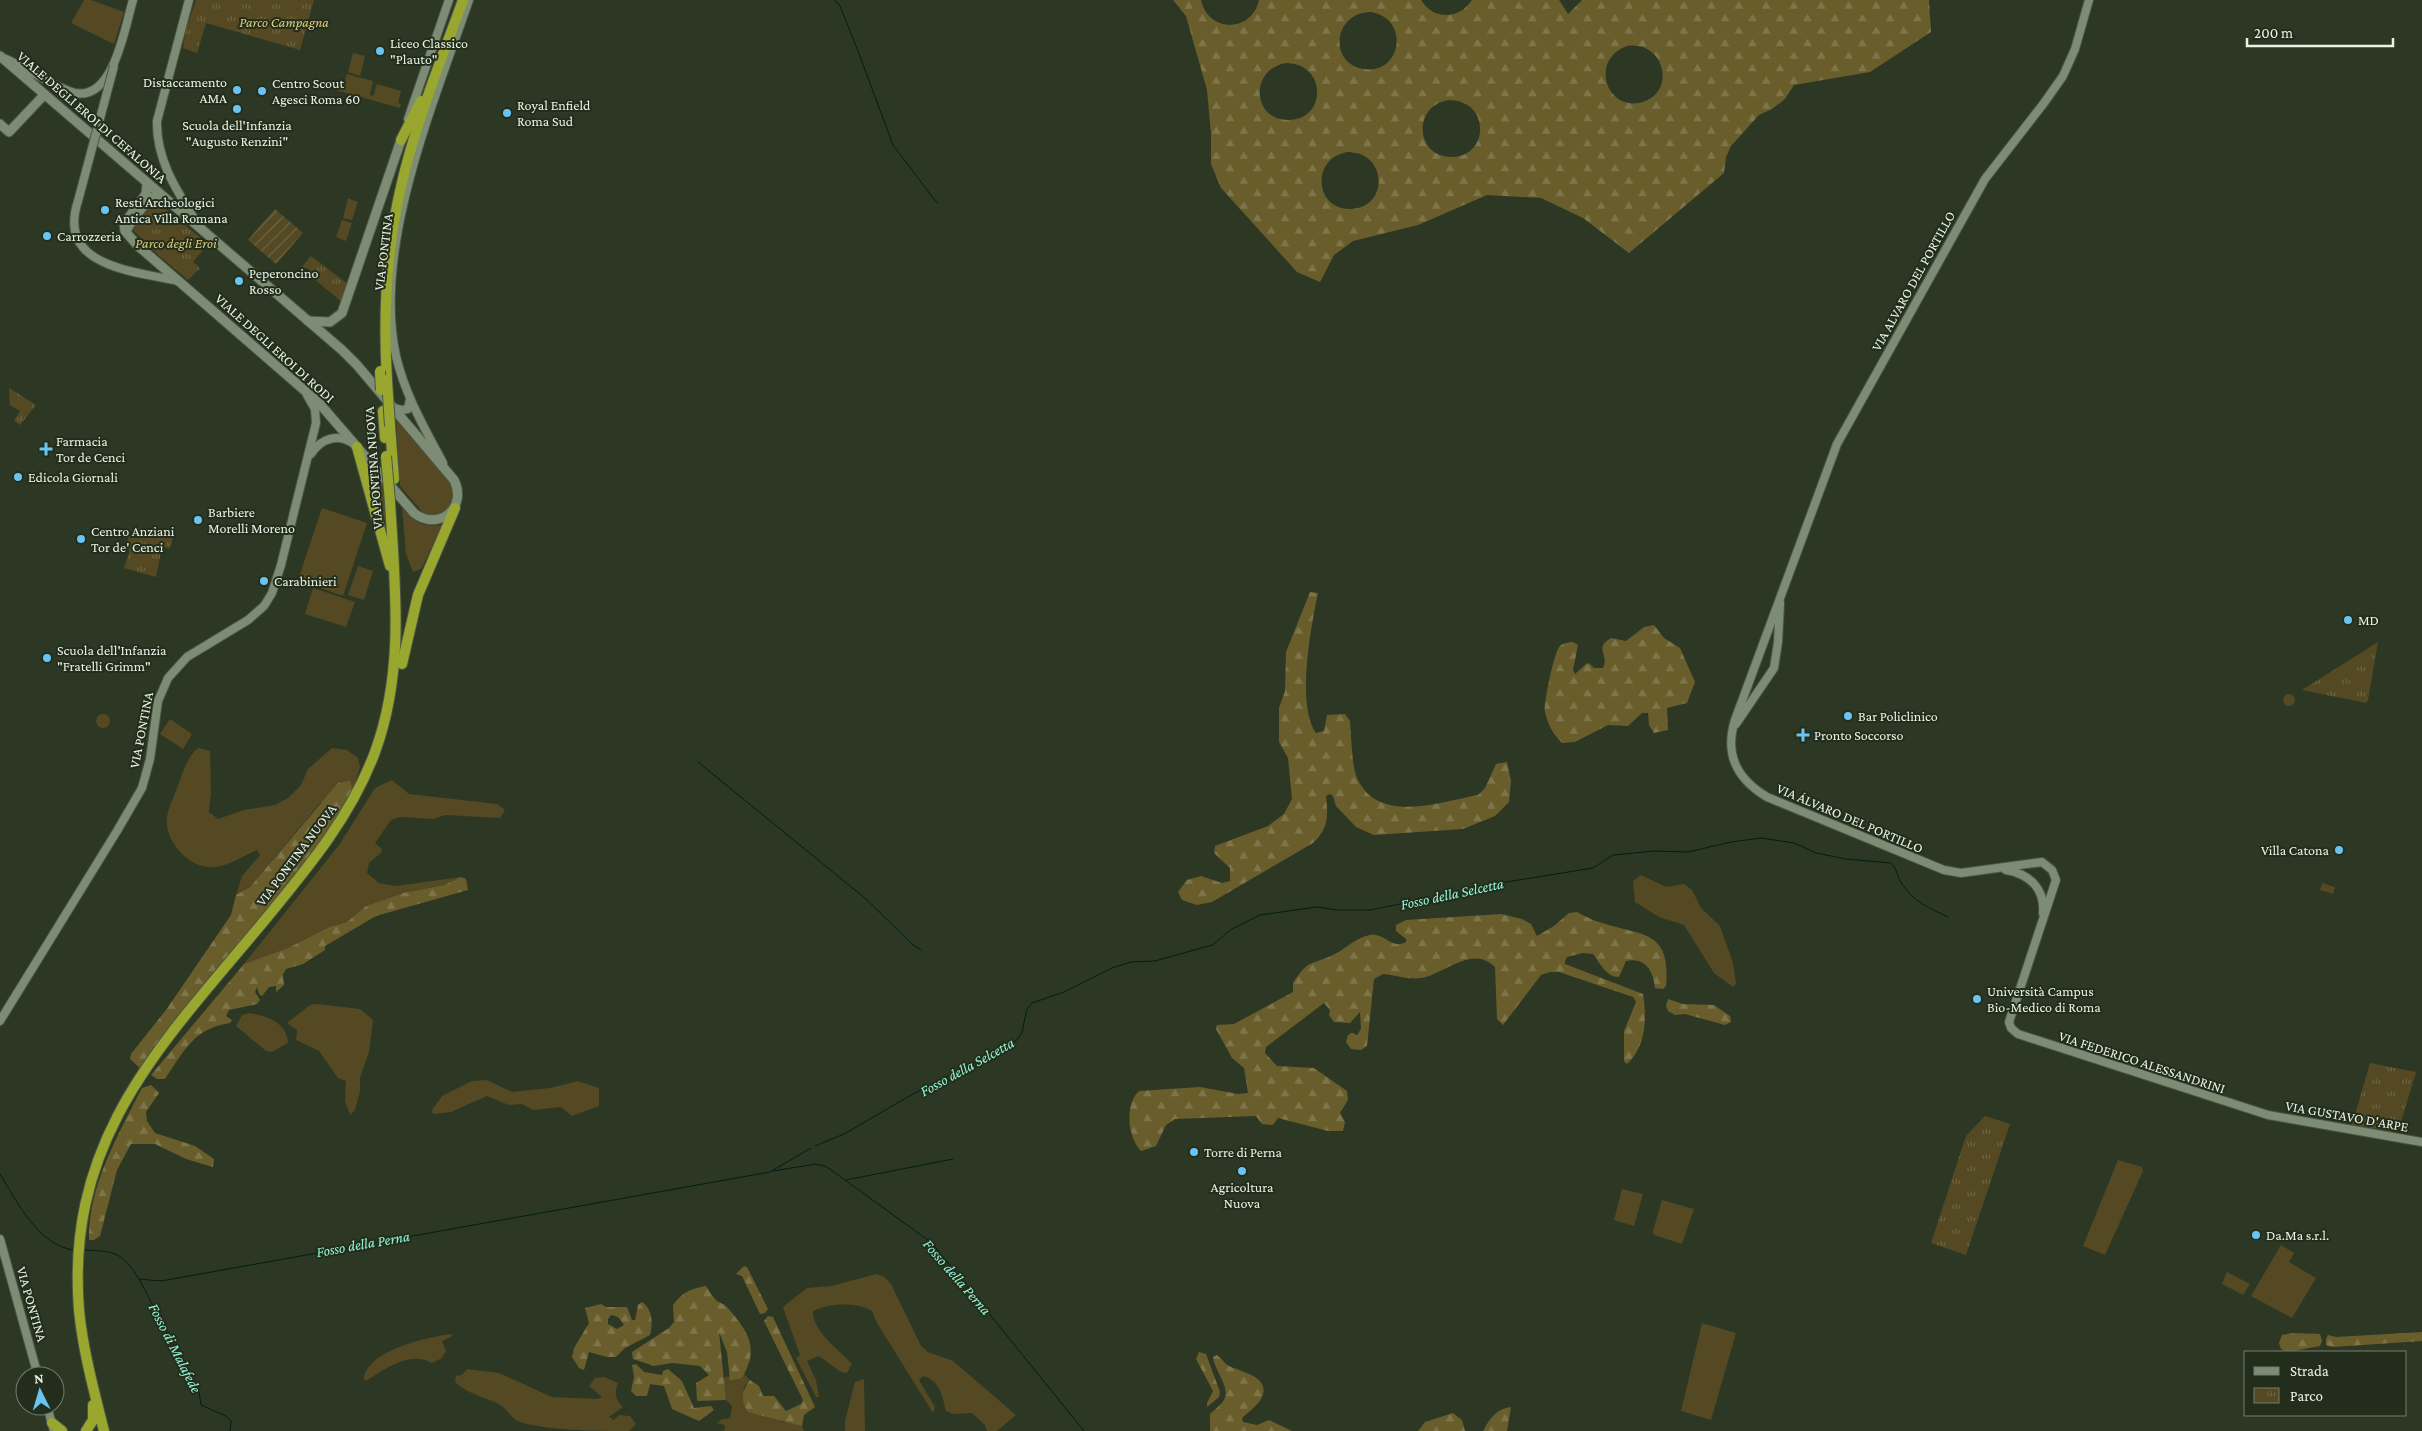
<svg xmlns="http://www.w3.org/2000/svg" width="2422" height="1431" viewBox="0 0 2422 1431" font-family="'Crimson Pro',serif">
<style>
.grass{fill:#544922}
.forest{fill:url(#forest-firs);fill-rule:evenodd}
.park{fill:url(#park-tufts)}
.garden{fill:url(#garden-furrows)}
.lines{fill:none;stroke-linecap:round;stroke-linejoin:round}
.stream{stroke:#001e16;stroke-width:1}
.tertiary-casing{stroke:#4c5645;stroke-width:10}
.secondary-casing{stroke:#4c5645;stroke-width:11}
.trunk-casing{stroke:#4c5645;stroke-width:12}
.tertiary{stroke:#7d8c75;stroke-width:8}
.secondary{stroke:#7d8c75;stroke-width:9}
.trunk{stroke:#9aa72e;stroke-width:10}
.tertiary-bridge-casing{stroke:#4c5645;stroke-width:10;stroke-linecap:butt}
.trunk-bridge-casing{stroke:#4c5645;stroke-width:12;stroke-linecap:butt}
.tertiary-bridge{stroke:#7d8c75;stroke-width:8}
.trunk-bridge{stroke:#9aa72e;stroke-width:10}
.poi-dot{fill:#6ac3f1;stroke:#222e1b;stroke-width:2}
.labels{text-anchor:middle;stroke-width:4;stroke-linejoin:round;paint-order:stroke}
.park-label{font-size:14px;font-style:italic;fill:#dec97c;stroke:#222e1b}
.poi-label{font-size:14px;fill:#eaf2e6;stroke:#222e1b;text-anchor:start}
.street-label{font-size:14px;fill:#eaf2e6;stroke:#222e1b}
.water-label{font-size:15px;font-style:italic;fill:#96f6db;stroke:#222e1b}
</style>
<defs>
<pattern id="forest-firs" width="22" height="20" patternUnits="userSpaceOnUse" patternTransform="scale(1.25)"><rect width="22" height="20" fill="#6a5d2c"/><path d="M5 1l3.5 6h-7zM16 11l3.5 6h-7z" fill="#7f754b"/></pattern>
<pattern id="park-tufts" width="24" height="20" patternUnits="userSpaceOnUse" patternTransform="scale(1.25)"><rect width="24" height="20" fill="#544922"/><path d="M3 7l-1-3M5 7V3M7 7l1-3M15 17l-1-3M17 17v-4M19 17l1-3" fill="none" stroke="#6d6442"/></pattern>
<pattern id="garden-furrows" width="10" height="10" patternUnits="userSpaceOnUse" patternTransform="scale(1.25)"><rect width="10" height="10" fill="#544922"/><path d="M-1 1l2-2M0 10L10 0M9 11l2-2" fill="none" stroke="#6d6442"/></pattern>
</defs>
<rect width="100%" height="100%" fill="#2c3824"/>
<g class="grass">
<polygon points="84,0 91,0 124,12 114,44 71,23"/>
<polygon points="353,53 365,56 360,76 348,72"/>
<polygon points="347,74 373,81 370,95 373,96 377,84 401,91 398,103 401,104 400,108 332,89 334,85 343,87"/>
<polygon points="348,198 358,202 352,220 343,218"/>
<polygon points="342,220 352,223 346,241 336,237"/>
<polygon points="396,419 452,484 455,498 444,515 425,515 400,486"/>
<polygon points="369,469 383,481 387,517 384,520 378,509 368,474"/>
<polygon points="322,508 367,523 343,596 298,580"/>
<path d="M402 508C417 524 422 527 443 525L421 569 413 572 406 554Z"/>
<polygon points="358,566 373,571 364,600 348,595"/>
<polygon points="313,588 355,602 346,627 305,614"/>
<circle cx="2289" cy="700" r="6"/>
<circle cx="103" cy="721" r="7"/>
<polygon points="170,719 192,734 183,749 160,734"/>
<path d="M198 748 210 751 211 793 209 812 218 819 244 810 275 805 288 798 301 785 308 769 332 748 347 750 358 758 360 767 353 791 320 803 250 887 236 895 242 876 260 855 257 850C243 856 231 865 215 867 191 870 164 842 167 817 168 808 174 797 177 788 183 773 186 758 198 748Z"/>
<polygon points="392,780 409,794 497,804 505,810 500,818 445,815 434,819 400,817 391,820 375,843 382,849 381,853 369,863 367,873 379,883 396,886 461,877 444,885 403,893 366,906 347,922 329,927 288,948 244,964 339,845 375,788"/>
<polygon points="1641,875 1666,887 1684,884 1692,890 1701,908 1720,926 1733,963 1736,984 1733,987 1714,973 1684,925 1659,917 1635,902 1633,881"/>
<polygon points="2322,883 2335,887 2333,894 2320,890"/>
<polygon points="317,1004 360,1009 373,1020 369,1052 360,1078 360,1091 355,1110 350,1115 345,1101 346,1081 338,1078 319,1051 296,1040 297,1030 287,1023 310,1005"/>
<path d="M250 1013C269 1017 286 1022 288 1043L272 1052 266 1051 236 1026 242 1015Z"/>
<polygon points="487,1080 512,1092 550,1088 578,1081 599,1088 599,1106 572,1116 561,1107 533,1110 522,1104 509,1105 487,1096 451,1112 433,1114 432,1110 442,1096 472,1081"/>
<polygon points="2118,1160 2142,1167 2143,1171 2105,1255 2083,1246"/>
<polygon points="1622,1189 1643,1194 1634,1226 1614,1220"/>
<polygon points="1662,1200 1694,1209 1682,1244 1654,1235 1653,1231"/>
<polygon points="2281,1245 2294,1253 2289,1262 2316,1278 2292,1318 2251,1296"/>
<polygon points="2227,1272 2250,1284 2243,1295 2222,1284"/>
<path d="M877 1274 884 1277 891 1284 921 1346 928 1352 953 1361 1016 1415 997 1431H987L985 1425 972 1413 953 1414 946 1411C942 1395 940 1381 923 1376L919 1380 935 1407 933 1413 877 1323 872 1311C855 1302 831 1303 813 1311 813 1333 839 1349 852 1364L847 1373 841 1372 819 1356 807 1361 816 1380 819 1397H816L796 1358 800 1355 783 1307 807 1288 831 1286Z"/>
<polygon points="1702,1323 1736,1333 1711,1420 1681,1411"/>
<path d="M450 1334 453 1336 442 1341 446 1351 442 1358 432 1363C411 1350 384 1369 366 1381L364 1379C367 1350 426 1338 450 1334Z"/>
<path d="M467 1369 499 1373 552 1397 598 1399 602 1397 589 1386 595 1378 604 1377 618 1383C614 1394 615 1399 623 1407L609 1417 614 1420 619 1415 630 1416 636 1424 629 1431C603 1431 537 1431 516 1420 510 1416 507 1410 502 1406 486 1396 472 1397 455 1382L456 1376 462 1375Z"/>
<polygon points="744,1374 750,1380 743,1388 782,1422 793,1422 802,1426 804,1431 724,1431 725,1425 717,1423 722,1419 730,1418 732,1406 726,1400 723,1378 729,1376 731,1381 742,1378"/>
<polygon points="864,1379 865,1431 845,1431 845,1421 855,1382"/>
</g>
<g class="forest">
<path d="M1173 0H1201C1208 33 1252 33 1259 0H1421C1433 20 1459 20 1472 0H1559L1568 14 1582 0H1929L1931 32 1870 72 1794 85 1785 99 1772 109 1759 115 1731 146 1726 157 1724 173 1629 253 1583 218 1541 198 1487 195 1418 225 1353 241 1334 255 1320 282 1297 272 1221 188 1211 164V134L1207 90 1186 16ZM1371 12C1411 19 1401 75 1364 69 1328 64 1333 12 1371 12ZM1627 46C1664 40 1677 91 1643 102 1606 113 1589 59 1627 46ZM1286 63C1327 63 1327 120 1289 120 1252 121 1249 69 1286 63ZM1449 100C1490 100 1490 156 1452 157 1415 158 1412 105 1449 100ZM1348 152C1388 152 1389 209 1350 209 1314 210 1311 157 1348 152Z"/>
<path d="M1310 592 1318 593C1311 626 1296 706 1316 733L1324 731 1327 715 1345 714 1350 721C1351 734 1352 768 1357 778 1378 825 1440 802 1478 795L1485 788 1496 764 1507 762 1511 781 1509 802 1495 816 1463 829 1374 835 1356 827 1336 806 1333 796 1330 794 1326 796C1328 816 1329 828 1313 843L1212 902 1197 905 1182 900 1178 892 1187 880 1201 876 1222 883 1230 881V868L1214 853 1215 846 1268 826 1284 814 1292 799 1288 758 1279 742V708L1285 691 1286 652Z"/>
<path d="M1654 625 1664 638 1680 648 1695 682 1687 703 1667 708 1668 730 1654 733 1649 725 1648 713H1642L1628 726 1608 725 1575 742 1562 743C1553 734 1548 725 1545 712 1543 705 1554 654 1559 647 1562 643 1569 642 1573 642L1578 645 1573 670 1575 674 1586 664 1589 663 1594 668H1603C1610 653 1593 649 1611 638L1626 641 1644 627Z"/>
<polygon points="350,781 353,791 332,831 141,1069 130,1059 131,1054 166,1010 231,915 236,895 250,887 338,783"/>
<path d="M461 877 466 879 468 890 376 916 325 946V950L303 964 286 969 283 974 284 985 276 992V986L269 987 262 996 259 994 257 987 255 992 260 1000 257 1004 229 1010 226 1016 232 1020 230 1023C194 1028 184 1051 165 1079H157L151 1075 244 964 288 948 329 927 347 922 366 906 403 893 444 885Z"/>
<path d="M1577 912C1585 916 1594 921 1602 923 1643 936 1671 930 1666 986L1663 989 1655 988C1653 971 1646 957 1626 961L1619 977C1606 977 1600 963 1593 954L1583 953 1567 957 1565 961V964L1643 994C1647 1018 1646 1047 1627 1064L1624 1061V1031L1636 1002 1633 997 1559 972H1550L1541 975 1503 1025 1497 1019 1495 967C1472 944 1445 974 1421 978 1408 980 1395 975 1383 974L1374 979 1367 1046 1361 1050 1351 1049 1346 1042 1348 1035 1352 1033 1357 1035 1361 1029 1360 1012 1350 1023 1334 1022 1329 1015 1330 1010 1324 1003 1266 1047 1265 1053 1277 1066 1314 1068 1347 1091 1348 1100 1340 1113 1345 1122 1343 1131H1328L1278 1118 1273 1125 1262 1124 1256 1116 1175 1119 1166 1125 1156 1146 1141 1151C1128 1138 1124 1105 1139 1091L1200 1087 1238 1094 1248 1093 1244 1068 1232 1058 1216 1029 1217 1025 1234 1024 1293 992V983C1297 977 1302 969 1308 965 1316 961 1325 959 1333 955 1346 949 1356 937 1370 935 1385 932 1391 950 1406 942V939L1396 931V925L1406 920 1501 914 1522 919 1531 924 1537 936 1554 926 1569 913Z"/>
<polygon points="1668,999 1683,1004 1714,1005 1730,1016 1731,1022 1725,1025 1685,1014 1675,1015 1668,1011 1666,1006"/>
<path d="M151 1085 159 1093 146 1112 147 1121 155 1133 195 1146 214 1159 213 1167 186 1159 155 1144H131L117 1170 100 1236 94 1240H89C88 1186 118 1135 142 1088Z"/>
<polygon points="744,1266 747,1267 768,1309 765,1313 760,1314 742,1276 736,1274"/>
<path d="M706 1286C709 1290 711 1295 715 1299 718 1303 724 1303 728 1308 748 1332 760 1348 742 1378L730 1381 727 1352 719 1332 726 1400 697 1401 696 1383 709 1375 700 1366 672 1363 654 1366 633 1359 632 1352 669 1328 674 1322 673 1305C683 1292 690 1289 706 1286Z"/>
<path d="M642 1302C653 1310 653 1324 650 1335L625 1348 616 1357H607L589 1352 584 1370 579 1368 572 1357 574 1348 589 1323 585 1308 601 1304 606 1307H627L632 1320H635L638 1305ZM611 1315 618 1317 624 1325 617 1329 608 1324V1319Z"/>
<path d="M768 1316 773 1317 815 1407 804 1415 802 1426 748 1412C740 1401 742 1390 750 1380L759 1386 763 1396H774L786 1411 801 1404 803 1400 764 1321Z"/>
<polygon points="2422,1332 2422,1341 2333,1347 2326,1345 2326,1339 2328,1335 2336,1337"/>
<polygon points="2293,1333 2320,1334 2322,1341 2320,1346 2288,1352 2281,1349 2279,1343 2282,1335"/>
<polygon points="1199,1352 1206,1354 1220,1392 1219,1397 1207,1407 1207,1403 1213,1391 1196,1359"/>
<path d="M1217 1355C1221 1358 1224 1363 1229 1366 1241 1372 1273 1377 1261 1399 1257 1406 1248 1412 1242 1418L1243 1422 1257 1425 1269 1420 1292 1431H1210V1414C1214 1410 1221 1405 1224 1400 1231 1387 1214 1370 1213 1357Z"/>
<polygon points="636,1364 644,1372 662,1375 663,1371 668,1369 682,1381 694,1408 711,1406 714,1410 699,1421 672,1409 664,1386 650,1384 647,1396 636,1396 631,1391 634,1377 632,1365"/>
<path d="M1511 1407 1507 1431H1483C1490 1418 1496 1409 1511 1407Z"/>
<polygon points="1453,1413 1462,1420 1465,1431 1418,1431 1425,1422"/>
</g>
<g class="park">
<polygon points="196,0 314,0 300,50 206,23 197,53 183,48 186,29"/>
<polygon points="155,200 208,244 193,262 200,268 188,280 155,252 132,229"/>
<polygon points="311,256 349,285 342,302 314,279 316,277 307,268 301,268"/>
<polygon points="9,388 36,405 20,425 14,421 20,411 10,405"/>
<polygon points="135,527 173,536 170,548 162,547 156,577 124,568 130,550 126,548 129,535 133,535"/>
<polygon points="2378,642 2368,700 2366,703 2302,690"/>
<polygon points="2370,1063 2416,1072 2398,1132 2352,1125"/>
<polygon points="1985,1116 2010,1124 1966,1255 1931,1243 1966,1136"/>
</g>
<polygon class="garden" points="275,209 303,233 276,264 248,240"/>
<g class="lines">
<g class="stream">
<polyline points="835,0 840,6 858,51 893,145 937,203"/>
<polyline points="698,762 866,899 913,945 921,950"/>
<path d="M815 1146 844 1134 913 1094 1017 1040 1022 1032 1027 1009 1032 1003 1064 992 1112 968 1131 962 1155 961 1212 945 1232 929 1260 915 1317 907 1337 910H1370L1410 902 1449 898 1479 891 1500 883 1593 868 1613 855 1654 851 1688 852 1731 842 1761 838 1794 843 1816 853 1846 859 1891 863C1898 870 1897 877 1902 884 1914 902 1929 908 1948 917"/>
<polyline points="773,1171 816,1164 827,1167 932,1243 1084,1431"/>
<path d="M0 1174C17 1202 39 1246 74 1250"/>
<polyline points="846,1180 953,1159"/>
<path d="M83 1250C115 1251 122 1252 139 1279L161 1281 770 1172 811 1148"/>
<polyline points="139,1279 199,1392 201,1405 226,1416 231,1421 230,1431"/>
</g>
<defs>
<g id="tertiary">
<path d="M189 0 157 121C156 160 177 191 197 223"/>
<path d="M2089 0 2075 49 2063 76 2044 103 1985 179 1837 444 1735 720C1724 755 1737 779 1767 797L1944 870 1961 873 2042 862 2052 870 2056 880 2009 1022 2011 1028 2018 1034 2268 1115 2422 1142"/>
<path d="M6 59C24 67 58 89 75 93 114 101 125 26 133 0"/>
<polyline points="408,119 449,0"/>
<path d="M78 201C56 267 134 271 178 281"/>
<polyline points="395,408 402,410 408,409 410,399"/>
<path d="M311 454C321 438 338 433 354 444"/>
<path d="M443 463C425 429 405 395 396 356 372 248 434 102 469 0"/>
<polyline points="1736,724 1774,668 1778,642 1780,603"/>
<path d="M2006 870C2029 874 2045 888 2043 913"/>
<polyline points="0,1021 117,831 142,788 150,759 158,701 168,678 187,657 248,620 264,606 272,593 281,565 316,423 315,409 307,395"/>
<polyline points="0,1239 38,1376"/>
<polyline points="47,1406 54,1431"/>
</g>
<g id="secondary">
<path d="M0 56 342 350 357 365 454 480C468 508 438 532 414 513L319 403 137 245 125 231 124 224 146 194 147 183"/>
<polyline points="0,124 9,132 44,95"/>
<path d="M126 232C128 225 146 201 153 197 157 196 161 197 165 199"/>
<polyline points="308,321 330,322 342,313 401,140"/>
</g>
<g id="trunk">
<polyline points="401,140 421,101"/>
<path d="M387 380C383 314 386 251 401 187 415 124 441 61 463 0"/>
<polyline points="383,411 385,438"/>
<polyline points="390,426 394,479"/>
<polyline points="357,447 390,566"/>
<polyline points="402,664 418,595 455,508"/>
<polyline points="52,1423 62,1431"/>
<polyline points="86,1431 93,1420 93,1405"/>
<path d="M104 1431C94 1391 83 1351 79 1310 65 1134 166 1040 269 915 311 864 352 814 375 752 405 670 395 587 390 502"/>
</g>
</defs>
<use href="#tertiary" class="tertiary-casing"/>
<use href="#secondary" class="secondary-casing"/>
<use href="#trunk" class="trunk-casing"/>
<use href="#tertiary" class="tertiary"/>
<use href="#secondary" class="secondary"/>
<use href="#trunk" class="trunk"/>
<defs>
<polyline id="tertiary-bridge" points="78,201 114,66"/>
<g id="trunk-bridge">
<polyline points="380,371 381,390"/>
<polyline points="387,380 390,426"/>
<polyline points="386,456 390,502"/>
</g>
</defs>
<use href="#tertiary-bridge" class="tertiary-bridge-casing"/>
<use href="#trunk-bridge" class="trunk-bridge-casing"/>
<use href="#tertiary-bridge" class="tertiary-bridge"/>
<use href="#trunk-bridge" class="trunk-bridge"/>
</g>
<g class="poi-dot">
<circle cx="380" cy="51" r="5"/>
<circle cx="237" cy="90" r="5"/>
<circle cx="262" cy="91" r="5"/>
<circle cx="237" cy="109" r="5"/>
<circle cx="507" cy="113" r="5"/>
<circle cx="105" cy="210" r="5"/>
<circle cx="47" cy="236" r="5"/>
<circle cx="239" cy="281" r="5"/>
<path d="M43.5 441.5h5v5h5v5h-5v5h-5v-5h-5v-5h5z"/>
<circle cx="18" cy="477" r="5"/>
<circle cx="198" cy="520" r="5"/>
<circle cx="81" cy="539" r="5"/>
<circle cx="264" cy="581" r="5"/>
<circle cx="2348" cy="620" r="5"/>
<circle cx="47" cy="658" r="5"/>
<circle cx="1848" cy="716" r="5"/>
<path d="M1800.5 727.5h5v5h5v5h-5v5h-5v-5h-5v-5h5z"/>
<circle cx="2339" cy="850" r="5"/>
<circle cx="1977" cy="999" r="5"/>
<circle cx="1194" cy="1152" r="5"/>
<circle cx="1242" cy="1171" r="5"/>
<circle cx="2256" cy="1235" r="5"/>
</g>
<g class="labels">
<g class="park-label">
<text x="284" y="27">Parco Campagna</text>
<text x="176" y="248">Parco degli Eroi</text>
</g>
<g class="poi-label">
<text x="390" y="48">Liceo Classico<tspan x="390" dy="16">"Plauto"</tspan></text>
<text x="227" y="87" text-anchor="end">Distaccamento<tspan x="227" dy="16">AMA</tspan></text>
<text x="272" y="88">Centro Scout<tspan x="272" dy="16">Agesci Roma 60</tspan></text>
<text x="517" y="110">Royal Enfield<tspan x="517" dy="16">Roma Sud</tspan></text>
<text x="237" y="130" text-anchor="middle">Scuola dell'Infanzia<tspan x="237" dy="16">"Augusto Renzini"</tspan></text>
<text x="115" y="207">Resti Archeologici<tspan x="115" dy="16">Antica Villa Romana</tspan></text>
<text x="57" y="241">Carrozzeria</text>
<text x="249" y="278">Peperoncino<tspan x="249" dy="16">Rosso</tspan></text>
<text x="56" y="446">Farmacia<tspan x="56" dy="16">Tor de Cenci</tspan></text>
<text x="28" y="482">Edicola Giornali</text>
<text x="208" y="517">Barbiere<tspan x="208" dy="16">Morelli Moreno</tspan></text>
<text x="91" y="536">Centro Anziani<tspan x="91" dy="16">Tor de' Cenci</tspan></text>
<text x="274" y="586">Carabinieri</text>
<text x="2358" y="625">MD</text>
<text x="57" y="655">Scuola dell'Infanzia<tspan x="57" dy="16">"Fratelli Grimm"</tspan></text>
<text x="1858" y="721">Bar Policlinico</text>
<text x="1814" y="740">Pronto Soccorso</text>
<text x="2329" y="855" text-anchor="end">Villa Catona</text>
<text x="1987" y="996">Università Campus<tspan x="1987" dy="16">Bio-Medico di Roma</tspan></text>
<text x="1204" y="1157">Torre di Perna</text>
<text x="1242" y="1192" text-anchor="middle">Agricoltura<tspan x="1242" dy="16">Nuova</tspan></text>
<text x="2266" y="1240">Da.Ma s.r.l.</text>
</g>
<g class="street-label">
<text transform="translate(92 117) rotate(41)" y="5">VIALE DEGLI EROI DI CEFALONIA</text>
<text transform="translate(383 252) rotate(-83)" y="5">VIA PONTINA</text>
<text transform="translate(1913 281) rotate(-61)" y="5">VIA ALVARO DEL PORTILLO</text>
<text transform="translate(275 348) rotate(42)" y="5">VIALE DEGLI EROI DI RODI</text>
<text transform="translate(373 468) rotate(-94)" y="5">VIA PONTINA NUOVA</text>
<text transform="translate(141 730) rotate(-79)" y="5">VIA PONTINA</text>
<text transform="translate(1850 818) rotate(23)" y="5">VIA ÁLVARO DEL PORTILLO</text>
<text transform="translate(296 855) rotate(-53)" y="5">VIA PONTINA NUOVA</text>
<text transform="translate(2142 1062) rotate(18)" y="5">VIA FEDERICO ALESSANDRINI</text>
<text transform="translate(2347 1116) rotate(10)" y="5">VIA GUSTAVO D'ARPE</text>
<text transform="translate(32 1304) rotate(74)" y="5">VIA PONTINA</text>
</g>
<g class="water-label">
<text transform="translate(1452 894) rotate(-12)" y="5">Fosso della Selcetta</text>
<text transform="translate(967 1067) rotate(-29)" y="5">Fosso della Selcetta</text>
<text transform="translate(363 1244) rotate(-10)" y="5">Fosso della Perna</text>
<text transform="translate(957 1277) rotate(49)" y="5">Fosso della Perna</text>
<text transform="translate(175 1348) rotate(63)" y="5">Fosso di Malafede</text>
</g>
</g>
<rect x="2244" y="1351" width="162" height="65" fill="#222e1b" stroke="#727c6c"/>
<rect x="2254" y="1367" width="25" height="8" fill="#7d8c75" stroke="#727c6c"/>
<text x="2290" y="1376" font-size="15" fill="#eaf2e6">Strada</text>
<rect x="2254" y="1388" width="25" height="15" fill="url(#park-tufts)" stroke="#727c6c"/>
<text x="2290" y="1401" font-size="15" fill="#eaf2e6">Parco</text>
<g transform="translate(40 1391) rotate(355)"><circle r="24" fill="#222e1b" stroke="#727c6c"/>
<path d="M0-4L9 19L0 12L-9 19Z" fill="#6ac3f1"/>
<text y="-8" font-size="14" font-weight="bold" text-anchor="middle" fill="#eaf2e6">N</text>
</g>
<path d="M2247 38v8h146v-8" fill="none" stroke="#eaf2e6" stroke-width="2.5"/>
<text x="2254" y="38" font-size="15" fill="#eaf2e6" stroke="#222e1b" stroke-width="4" paint-order="stroke">200 m</text>
</svg>
